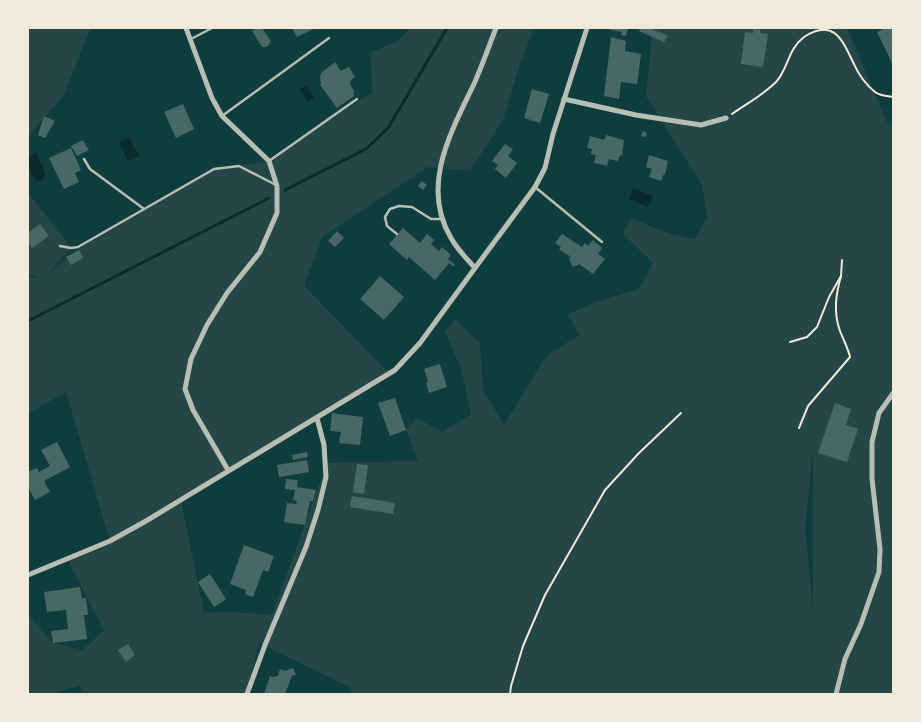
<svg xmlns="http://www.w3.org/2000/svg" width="921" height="722" viewBox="0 0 921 722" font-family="'Roboto Condensed',sans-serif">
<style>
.green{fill:#244646;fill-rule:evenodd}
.water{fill:#0a2a2b}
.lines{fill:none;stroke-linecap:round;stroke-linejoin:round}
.stream{stroke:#0a2a2b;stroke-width:3}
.building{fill:#486865}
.path{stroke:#f1e9da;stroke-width:2}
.service{stroke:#b8beb3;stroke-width:2.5}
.minor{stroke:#b8beb3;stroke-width:5}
</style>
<rect width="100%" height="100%" fill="#0f3d3e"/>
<g class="green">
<polygon points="28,28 90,28 90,29 64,95 28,137"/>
<path d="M410 28H534L519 67 503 120 470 171 428 167 323 236 304 286 389 373 181 500 204 613 231 612 272 615 327 463 418 461 406 430 417 418 443 432 471 414 461 368 445 332 455 319 480 343 483 390 504 425 546 356 579 335 568 314 602 300 639 289 653 263 623 234 631 218 667 233 695 239 707 217 702 185 646 96 652 32 648 28H847L887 122 893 125V694H350L351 688 259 643 247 694H82L80 685 52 694H28V615L53 643 83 650 104 630 67 559 110 541 66 392 28 414V277L39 278 28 274V192L71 248 47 275 77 250 214 169 269 161 372 92 371 52 398 41ZM813 450V608L805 529Z"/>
</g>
<g class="water">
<polygon points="306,85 314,98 308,102 300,89"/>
<polygon points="129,137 139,156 128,161 119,142"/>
<path d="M36 153 45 173V176L40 181H37C30 175 27 167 28 157Z"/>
<polygon points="633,188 653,196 648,207 629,199"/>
</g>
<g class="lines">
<g class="stream">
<polyline points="285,190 366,149 388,128 447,28"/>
<polyline points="28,321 269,198"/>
</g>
</g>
<g class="building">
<polygon points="258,28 262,28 271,41 267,47 262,47 252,31"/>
<polygon points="292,28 316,28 297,37"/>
<polygon points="611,28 628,28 626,36 621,35 622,32 610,30"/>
<polygon points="641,28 649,28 668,36 664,42 639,31"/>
<polygon points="885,28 894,28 894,67 877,32"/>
<polygon points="753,29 760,30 760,33 768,34 763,67 741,64 745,32 753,33"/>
<polygon points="611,37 626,41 625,51 641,54 637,84 621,82 619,99 604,96"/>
<polygon points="335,62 341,71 349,67 355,77 351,80 350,85 355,92 353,93 354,96 337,108 320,85 321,84 320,77 321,73"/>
<polygon points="532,89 549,94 540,123 524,118"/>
<polygon points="183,104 194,129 176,138 164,112"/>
<polygon points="44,116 55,121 45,138 38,135"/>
<polygon points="643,131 647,133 646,137 641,136"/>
<polygon points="606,135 624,140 622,156 620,155 618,161 609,159 607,166 594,163 596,155 591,154 592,149 587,148 590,136 604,140"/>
<polygon points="83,140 89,150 77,156 71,146"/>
<polygon points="505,144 513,149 508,156 517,163 506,178 495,169 498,165 492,161"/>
<polygon points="71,148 81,170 75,173 79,182 64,189 49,158"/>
<polygon points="649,155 668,161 665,175 664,174 661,181 649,177 652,169 646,167"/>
<polygon points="422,181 427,185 423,190 418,186"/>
<polygon points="40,224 49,236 32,248 28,242 28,233"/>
<polygon points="403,228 420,243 427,234 434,240 431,244 439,251 442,247 451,255 448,259 455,265 453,266 449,263 435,280 409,257 407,260 389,244"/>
<polygon points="337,231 344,238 335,247 328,241"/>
<polygon points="562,234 582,247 585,243 588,246 593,240 602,248 598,254 605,259 593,274 579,264 577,266 572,266 569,259 571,257 559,249 561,247 555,243"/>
<polygon points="79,250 83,258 71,265 66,257"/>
<polygon points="380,276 404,297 384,320 360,299"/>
<polygon points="440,364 447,387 429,393 426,383 428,382 424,369"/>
<polygon points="395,398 406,430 390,436 378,403"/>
<polygon points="835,403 851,409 846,425 858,429 847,462 818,453"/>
<polygon points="332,413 363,417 360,445 339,443 341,432 330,431"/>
<polygon points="57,442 70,467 44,481 50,492 35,500 28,487 28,472 37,468 39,472 50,466 41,450"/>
<polygon points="307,452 308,457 293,460 292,455"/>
<polygon points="307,460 309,472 279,477 277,465"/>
<polygon points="357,464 368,465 364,494 353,492"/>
<polygon points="286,479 298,480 297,487 316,490 313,501 310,501 305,525 284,522 287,503 296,504 297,501 293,500 295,490 285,489"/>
<polygon points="352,496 395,503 393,514 350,507"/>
<polygon points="244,545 274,556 268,572 263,570 253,597 245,594 246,590 230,584"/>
<polygon points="210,574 226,599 214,607 198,582"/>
<polygon points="80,587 82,598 86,598 88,615 84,615 87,639 53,643 51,631 68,629 66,610 47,612 44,592"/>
<polygon points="128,644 135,655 126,662 118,650"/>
<polygon points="293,668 296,675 292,676 285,694 264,694 270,676 273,677 278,676 280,669 285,671"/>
</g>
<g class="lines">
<g class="path">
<path d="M732 114C746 104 763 95 776 82 788 69 788 49 804 37 835 17 843 42 854 64 858 74 867 86 875 92 880 96 887 96 894 97"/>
<polyline points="790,342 807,337 817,327 829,297 841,276 842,260"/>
<path d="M799 428 808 406 850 357C848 348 843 339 840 331 833 312 836 294 841 276"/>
<polyline points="510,694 511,686 523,646 545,595 605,490 639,453 681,413"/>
</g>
<g class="service">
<polyline points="191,39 212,28"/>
<polyline points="222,116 329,38"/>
<polyline points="84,159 90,169 144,209"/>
<polyline points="269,161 357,99"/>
<polyline points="535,187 602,242"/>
<polyline points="397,234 387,226 385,217 390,209 399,206 412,207 431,219 442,219"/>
<polyline points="60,246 71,248 78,247 214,169 239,166 276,185"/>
</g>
<g class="minor">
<polyline points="186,28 212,98 222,116 269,161 277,186 277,213 260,252 227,293 207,325 191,359 185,389 193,410 228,470"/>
<path d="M496 28C489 46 482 66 474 84 451 132 420 186 451 238 457 249 466 258 475 268L535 187 545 168 553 134 587 28"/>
<polyline points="564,99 636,115 701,125 726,118"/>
<polyline points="28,575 110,541 146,521 395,370 420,343 475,268"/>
<polyline points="247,694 265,645 306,547 318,510 326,477 324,445 317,418"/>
<polyline points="836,694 845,659 861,624 879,572 880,549 872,479 872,442 879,413 894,392"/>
</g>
</g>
<rect width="921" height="722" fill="none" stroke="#f1e9da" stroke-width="58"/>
</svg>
